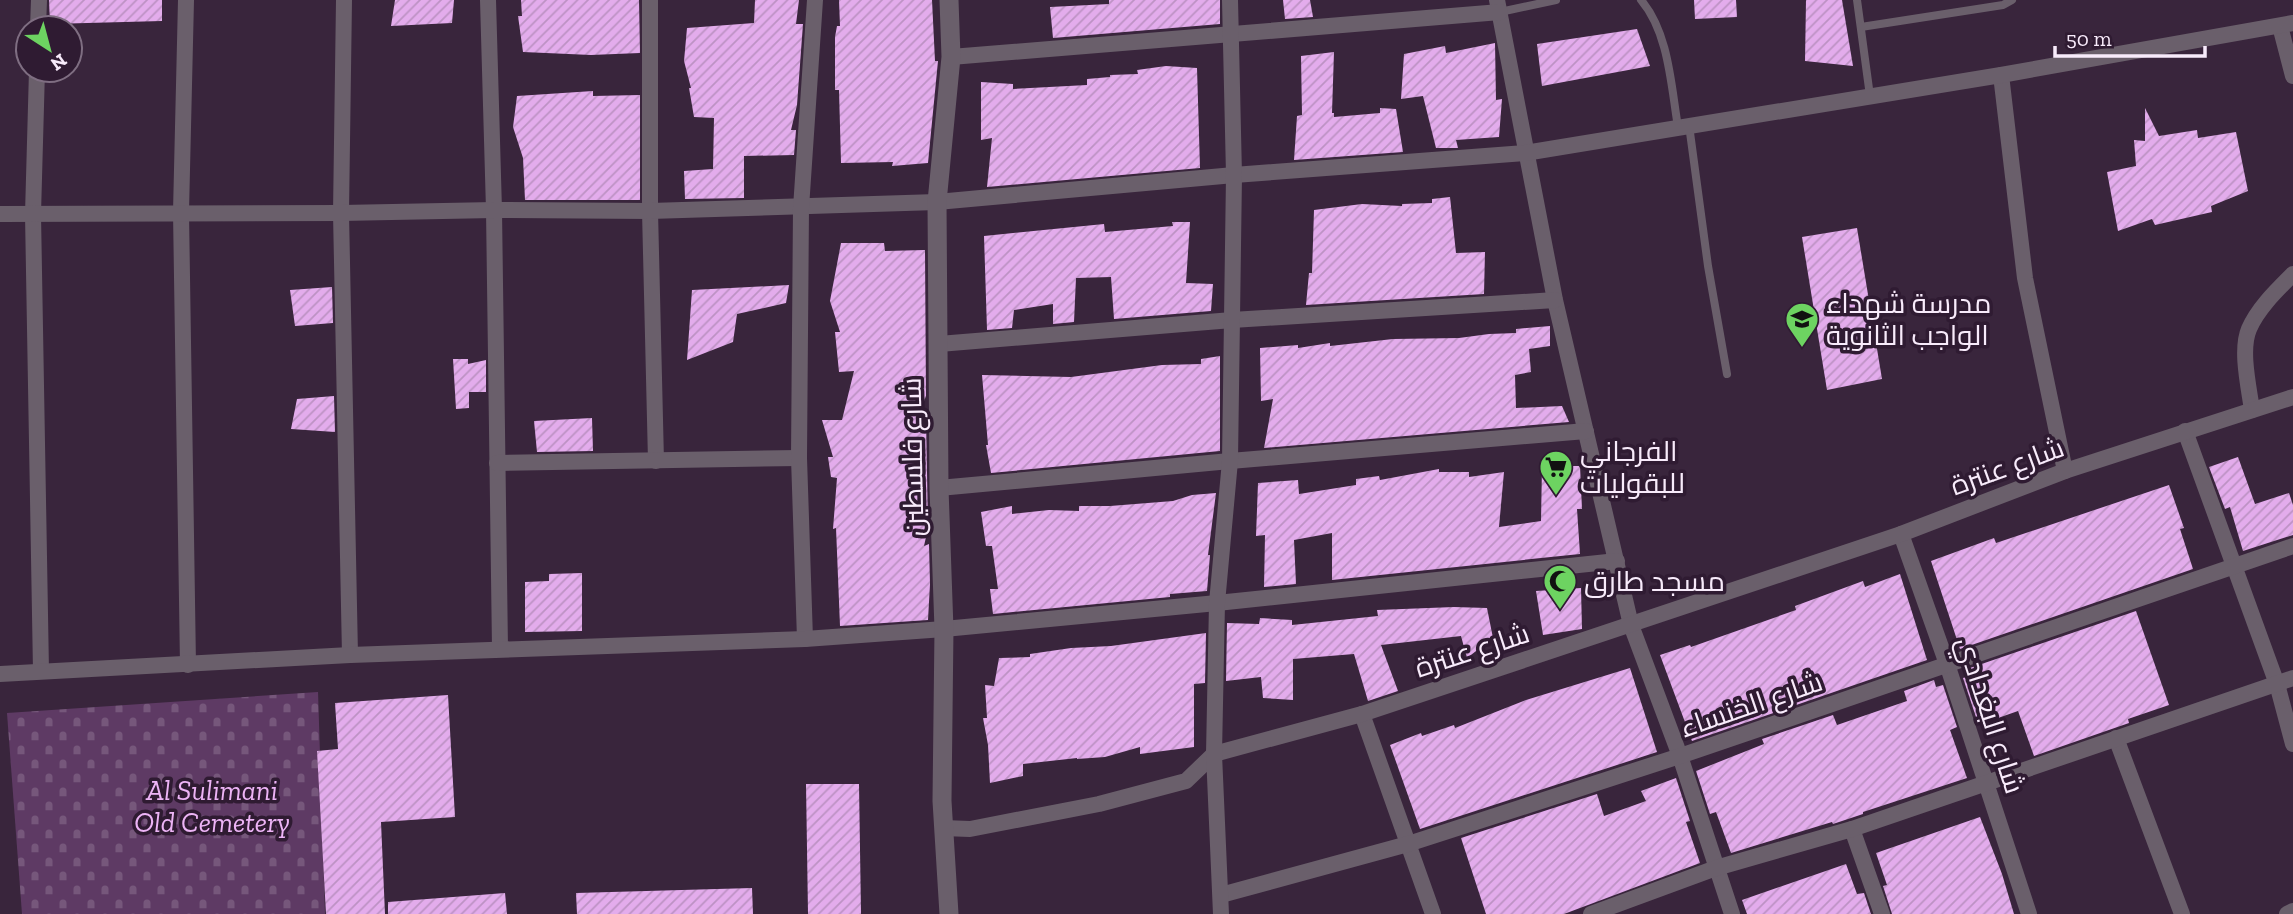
<svg xmlns="http://www.w3.org/2000/svg" width="2293" height="914" viewBox="0 0 2293 914" font-family="'Zilla Slab',Cairo,serif">
<style>
.cemetery{fill:url(#cemetery-stones)}
.building{fill:url(#building-hatch)}
.lines{fill:none;stroke-linecap:round;stroke-linejoin:round}
.service{stroke:#6a5f6b;stroke-width:8}
.minor{stroke:#6a5f6b;stroke-width:16}
.tertiary{stroke:#6a5f6b;stroke-width:19}
.labels{text-anchor:middle;stroke-width:7;stroke-linejoin:round;paint-order:stroke}
.poi-label{font-size:28px;fill:#f8ebfb;stroke:#2f1b32;text-anchor:start}
.street-label{font-size:28px;fill:#f8ebfb;stroke:#2f1b32}
.park-label{font-size:28px;font-style:italic;fill:#edb4f6;stroke:#2f1b32}
</style>
<defs>
<pattern id="cemetery-stones" width="16" height="16" patternUnits="userSpaceOnUse" patternTransform="scale(1.75)"><rect width="16" height="16" fill="#5e3a64"/><path d="M2 7V4a2 2 0 0 1 4 0v3zM10 15v-3a2 2 0 0 1 4 0v3z" fill="#76577b"/></pattern>
<pattern id="building-hatch" width="6" height="6" patternUnits="userSpaceOnUse" patternTransform="scale(1.75)"><rect width="6" height="6" fill="#e3acec"/><path d="M-1 1l2-2M0 6l6-6M5 7l2-2" fill="none" stroke="#bd92c4"/></pattern>
</defs>
<rect width="100%" height="100%" fill="#39253c"/>
<polygon class="cemetery" points="318,692 325,914 22,914 7,713"/>
<g class="building">
<polygon points="49,0 162,0 162,21 50,24"/>
<polygon points="395,0 454,0 452,23 391,26"/>
<polygon points="521,0 639,0 640,53 591,55 523,52 518,16 522,16"/>
<polygon points="755,0 799,0 796,24 803,24 797,105 791,130 796,130 794,155 744,156 744,198 685,199 684,171 713,169 714,118 694,117 689,88 691,88 684,61 687,28 754,23"/>
<polygon points="839,0 932,0 935,61 938,61 928,163 892,166 893,162 841,163 839,90 835,90 835,37 837,26 840,26"/>
<polygon points="1109,0 1220,0 1220,24 1053,38 1050,7 1109,4"/>
<polygon points="1283,0 1310,0 1313,17 1285,19"/>
<polygon points="1694,0 1736,0 1737,17 1695,19"/>
<polygon points="1806,0 1842,0 1853,66 1805,61"/>
<polygon points="1637,29 1650,66 1542,86 1537,44"/>
<polygon points="1495,43 1496,100 1502,99 1499,137 1456,140 1458,148 1436,148 1423,96 1401,99 1404,54 1445,46 1446,53"/>
<polygon points="1334,52 1332,113 1334,113 1334,117 1380,113 1380,108 1396,109 1403,152 1294,160 1297,116 1302,115 1301,56"/>
<polygon points="1166,66 1197,68 1200,168 987,187 992,138 981,140 981,82 1013,84 1013,89 1087,85 1087,79 1110,77 1110,75 1138,74 1137,70"/>
<polygon points="593,91 593,96 640,95 640,200 525,200 523,158 513,127 517,96"/>
<polygon points="2145,108 2159,136 2197,130 2198,138 2236,132 2248,191 2211,206 2212,212 2155,225 2152,219 2118,231 2107,172 2136,166 2134,140 2145,141"/>
<polygon points="1450,197 1456,253 1485,252 1484,294 1306,305 1309,273 1312,273 1314,210 1362,204 1402,206 1402,204 1432,203 1432,199"/>
<polygon points="1172,222 1190,222 1186,283 1213,284 1211,311 1114,319 1111,277 1076,278 1074,322 1053,324 1053,304 1014,310 1012,328 987,330 984,236 1104,224 1105,232 1173,226"/>
<polygon points="1857,228 1882,379 1827,390 1802,237"/>
<polygon points="841,243 884,243 885,251 925,250 926,396 918,418 926,417 928,528 924,546 929,544 930,584 928,620 840,626 836,528 833,529 837,478 831,477 828,457 833,457 822,420 842,420 854,371 839,372 835,332 840,332 830,301"/>
<polygon points="789,285 786,303 737,314 733,342 687,360 692,290"/>
<polygon points="332,287 333,323 295,326 290,290"/>
<polygon points="1550,326 1550,346 1529,349 1531,372 1515,375 1516,408 1562,406 1569,422 1264,448 1273,399 1261,401 1260,348 1298,345 1298,348 1330,343 1330,346 1393,339 1459,338 1489,334 1516,333 1516,329"/>
<polygon points="1220,356 1220,451 991,473 986,445 988,445 982,375 1071,377 1162,365 1201,364 1201,359"/>
<polygon points="453,359 468,359 468,364 486,360 486,392 469,392 469,408 456,409"/>
<polygon points="334,396 335,432 291,429 297,399"/>
<polygon points="592,418 593,451 537,452 534,421"/>
<polygon points="2238,457 2255,504 2289,493 2293,505 2293,535 2243,551 2230,507 2225,509 2209,467"/>
<polygon points="1542,466 1580,466 1582,509 1577,509 1580,554 1332,580 1332,533 1294,540 1296,584 1264,587 1265,535 1256,536 1258,483 1298,480 1299,494 1356,485 1356,479 1379,476 1380,480 1439,469 1439,472 1469,472 1469,477 1504,472 1499,527 1541,521"/>
<polygon points="2169,485 2184,528 2180,529 2193,569 1960,649 1931,561 1994,538 1996,543"/>
<polygon points="1216,493 1208,555 1210,555 1207,591 1170,594 1170,597 993,614 990,589 998,589 992,546 986,546 981,512 1012,506 1012,514 1049,510 1079,511 1079,506 1110,506 1173,501 1192,495"/>
<polygon points="582,573 582,631 525,632 525,582 549,581 549,574"/>
<polygon points="1900,574 1927,660 1692,741 1660,655 1690,645 1691,647 1796,610 1795,606 1863,581 1865,587"/>
<polygon points="1581,588 1582,629 1543,635 1536,591"/>
<polygon points="1454,607 1487,608 1493,638 1467,658 1461,636 1381,645 1398,691 1368,701 1354,654 1293,659 1293,700 1263,698 1261,677 1226,681 1227,623 1259,624 1260,618 1292,620 1292,625 1378,616 1377,610"/>
<polygon points="2136,611 2169,705 2128,719 2129,723 2034,756 2018,711 1981,724 1979,719 1977,720 1963,678 1969,676 1967,669"/>
<polygon points="1206,633 1205,683 1194,684 1194,747 1140,754 1140,747 1105,757 1077,759 1077,758 1023,764 1023,776 990,783 988,745 983,718 987,718 985,685 994,686 999,658 1030,657 1030,654 1071,648 1111,646"/>
<polygon points="1630,668 1657,752 1420,829 1390,745 1421,733 1422,736 1454,725 1455,728 1526,700"/>
<polygon points="1934,680 1936,687 1943,685 1957,727 1950,730 1967,778 1863,812 1863,814 1833,824 1832,822 1731,853 1716,812 1710,814 1696,771 1764,744 1762,739 1833,715 1837,725 1907,701 1904,691"/>
<polygon points="448,695 455,817 381,822 385,914 326,914 317,751 338,749 335,703"/>
<polygon points="1676,778 1690,821 1686,822 1700,863 1564,914 1486,914 1461,838 1597,794 1604,816 1646,801 1641,791"/>
<polygon points="806,784 859,784 861,914 808,914"/>
<polygon points="1980,817 2002,874 2014,914 1892,914 1883,886 1887,885 1876,853"/>
<polygon points="1846,864 1857,894 1864,893 1871,914 1747,914 1742,900"/>
<polygon points="752,888 753,914 577,914 576,893"/>
<polygon points="505,893 507,914 388,914 388,902"/>
</g>
<g class="lines">
<g class="service">
<path d="M1641 0C1669 33 1671 86 1678 127"/>
<polyline points="1857,0 1870,96"/>
<polyline points="1500,12 1556,0"/>
<polyline points="1861,27 2003,5 2012,0"/>
<polyline points="1689,125 1708,266 1727,374"/>
</g>
<g class="minor">
<polyline points="186,0 181,212 188,665"/>
<polyline points="344,0 341,213 350,655"/>
<polyline points="488,0 494,210 500,649"/>
<polyline points="650,0 650,211 656,461"/>
<polyline points="1497,0 1555,300 1631,625 1680,756 1732,914"/>
<polyline points="2280,26 2293,76"/>
<polyline points="38,28 39,0"/>
<polyline points="951,57 1500,12"/>
<polyline points="37,70 33,214 41,671"/>
<polyline points="2001,75 2025,278 2065,471"/>
<polyline points="0,214 341,213 494,210 650,211 937,202 1234,175 1525,153 2001,75 2293,23"/>
<polyline points="939,344 1232,320 1555,300"/>
<path d="M2252 410C2249 388 2240 350 2249 329 2258 308 2277 290 2293 274"/>
<polyline points="2185,431 2277,684 2293,744"/>
<polyline points="497,463 799,458"/>
<polyline points="939,488 1230,461 1586,431"/>
<polyline points="1901,534 1947,664 2029,914"/>
<polyline points="805,639 799,458 801,208 815,0"/>
<polyline points="0,674 350,655 805,639 944,629 1217,603 1617,561"/>
<polyline points="1362,714 1433,914"/>
<polyline points="2116,738 2182,914"/>
<polyline points="943,828 970,829 1099,804 1186,781 1214,754 1362,714 1901,534 2065,471 2293,397"/>
<polyline points="1852,829 1882,914"/>
<polyline points="1221,895 1408,844 1680,756 2293,546"/>
<polyline points="1221,914 1214,754 1217,603 1230,461 1234,175 1230,0"/>
<polyline points="1591,914 1716,868 1852,829 2293,678"/>
<polyline points="2287,914 2293,911"/>
</g>
<polyline class="tertiary" points="949,0 951,57 937,202 939,488 944,629 942,801 949,914"/>
</g>
<defs>
<symbol id="school-pin" viewBox="-11 -11 22 30"><path d="M0 17L-7.5 6A9.5 9.5 0 1 1 7.5 6Z" fill="#6dd361" stroke="#2f1b32"/><path d="M0-5L7-2L0 1L-7-2ZM-4 1L0 2.5L4 1V4Q0 6-4 4Z" fill="#111"/></symbol>
<symbol id="supermarket-pin" viewBox="-11 -11 22 30"><path d="M0 17L-7.5 6A9.5 9.5 0 1 1 7.5 6Z" fill="#6dd361" stroke="#2f1b32"/><path d="M-6-5.5h2.5l.6 2H6L4.5 2H-2.5L-4.4-4H-6ZM-1.5 3.2a1.3 1.3 0 1 0 .1 0ZM3 3.2a1.3 1.3 0 1 0 .1 0Z" fill="#111"/></symbol>
<symbol id="mosque-pin" viewBox="-11 -11 22 30"><path d="M0 17L-7.5 6A9.5 9.5 0 1 1 7.5 6Z" fill="#6dd361" stroke="#2f1b32"/><path d="M3.5-4.9A6 6 0 1 0 3.5 4.9A5 5 0 1 1 3.5-4.9Z" fill="#111"/></symbol>
</defs>
<g fill-rule="evenodd">
<use href="#school-pin" x="1783" y="300" width="38" height="52"/>
<use href="#supermarket-pin" x="1537" y="448" width="38" height="52"/>
<use href="#mosque-pin" x="1541" y="562" width="38" height="52"/>
</g>
<g class="labels">
<g class="poi-label">
<text x="1826" y="313">مدرسة شهداء<tspan x="1826" dy="32">الواجب الثانوية</tspan></text>
<text x="1580" y="461">الفرجاني<tspan x="1580" dy="32">للبقوليات</tspan></text>
<text x="1584" y="591">مسجد طارق</text>
</g>
<g class="street-label">
<text transform="translate(912 457) rotate(-91)" y="10">شارع فلسطين</text>
<text transform="translate(2007 466) rotate(-20)" y="10">شارع عنترة</text>
<text transform="translate(1472 650) rotate(-18)" y="10">شارع عنترة</text>
<text transform="translate(1751 704) rotate(-19)" y="10">شارع الخنساء</text>
<text transform="translate(1991 715) rotate(72)" y="10">شارع البغدادي</text>
</g>
<g class="park-label">
<text x="212" y="800">Al Sulimani<tspan x="212" dy="32">Old Cemetery</tspan></text>
</g>
</g>
<g transform="translate(49 49) rotate(144)"><circle r="33" fill="#2f1b32" stroke="#7f6e82" stroke-width="2"/>
<path d="M0-5L12 26L0 18L-12 26Z" fill="#6dd361"/>
<text y="-10" font-size="19" font-weight="bold" text-anchor="middle" fill="#f8ebfb">N</text>
</g>
<path d="M2055 46v10h150v-10" fill="none" stroke="#f8ebfb" stroke-width="3.5"/>
<text x="2066" y="46" font-size="21" fill="#f8ebfb" stroke="#2f1b32" stroke-width="5" paint-order="stroke">50 m</text>
</svg>
